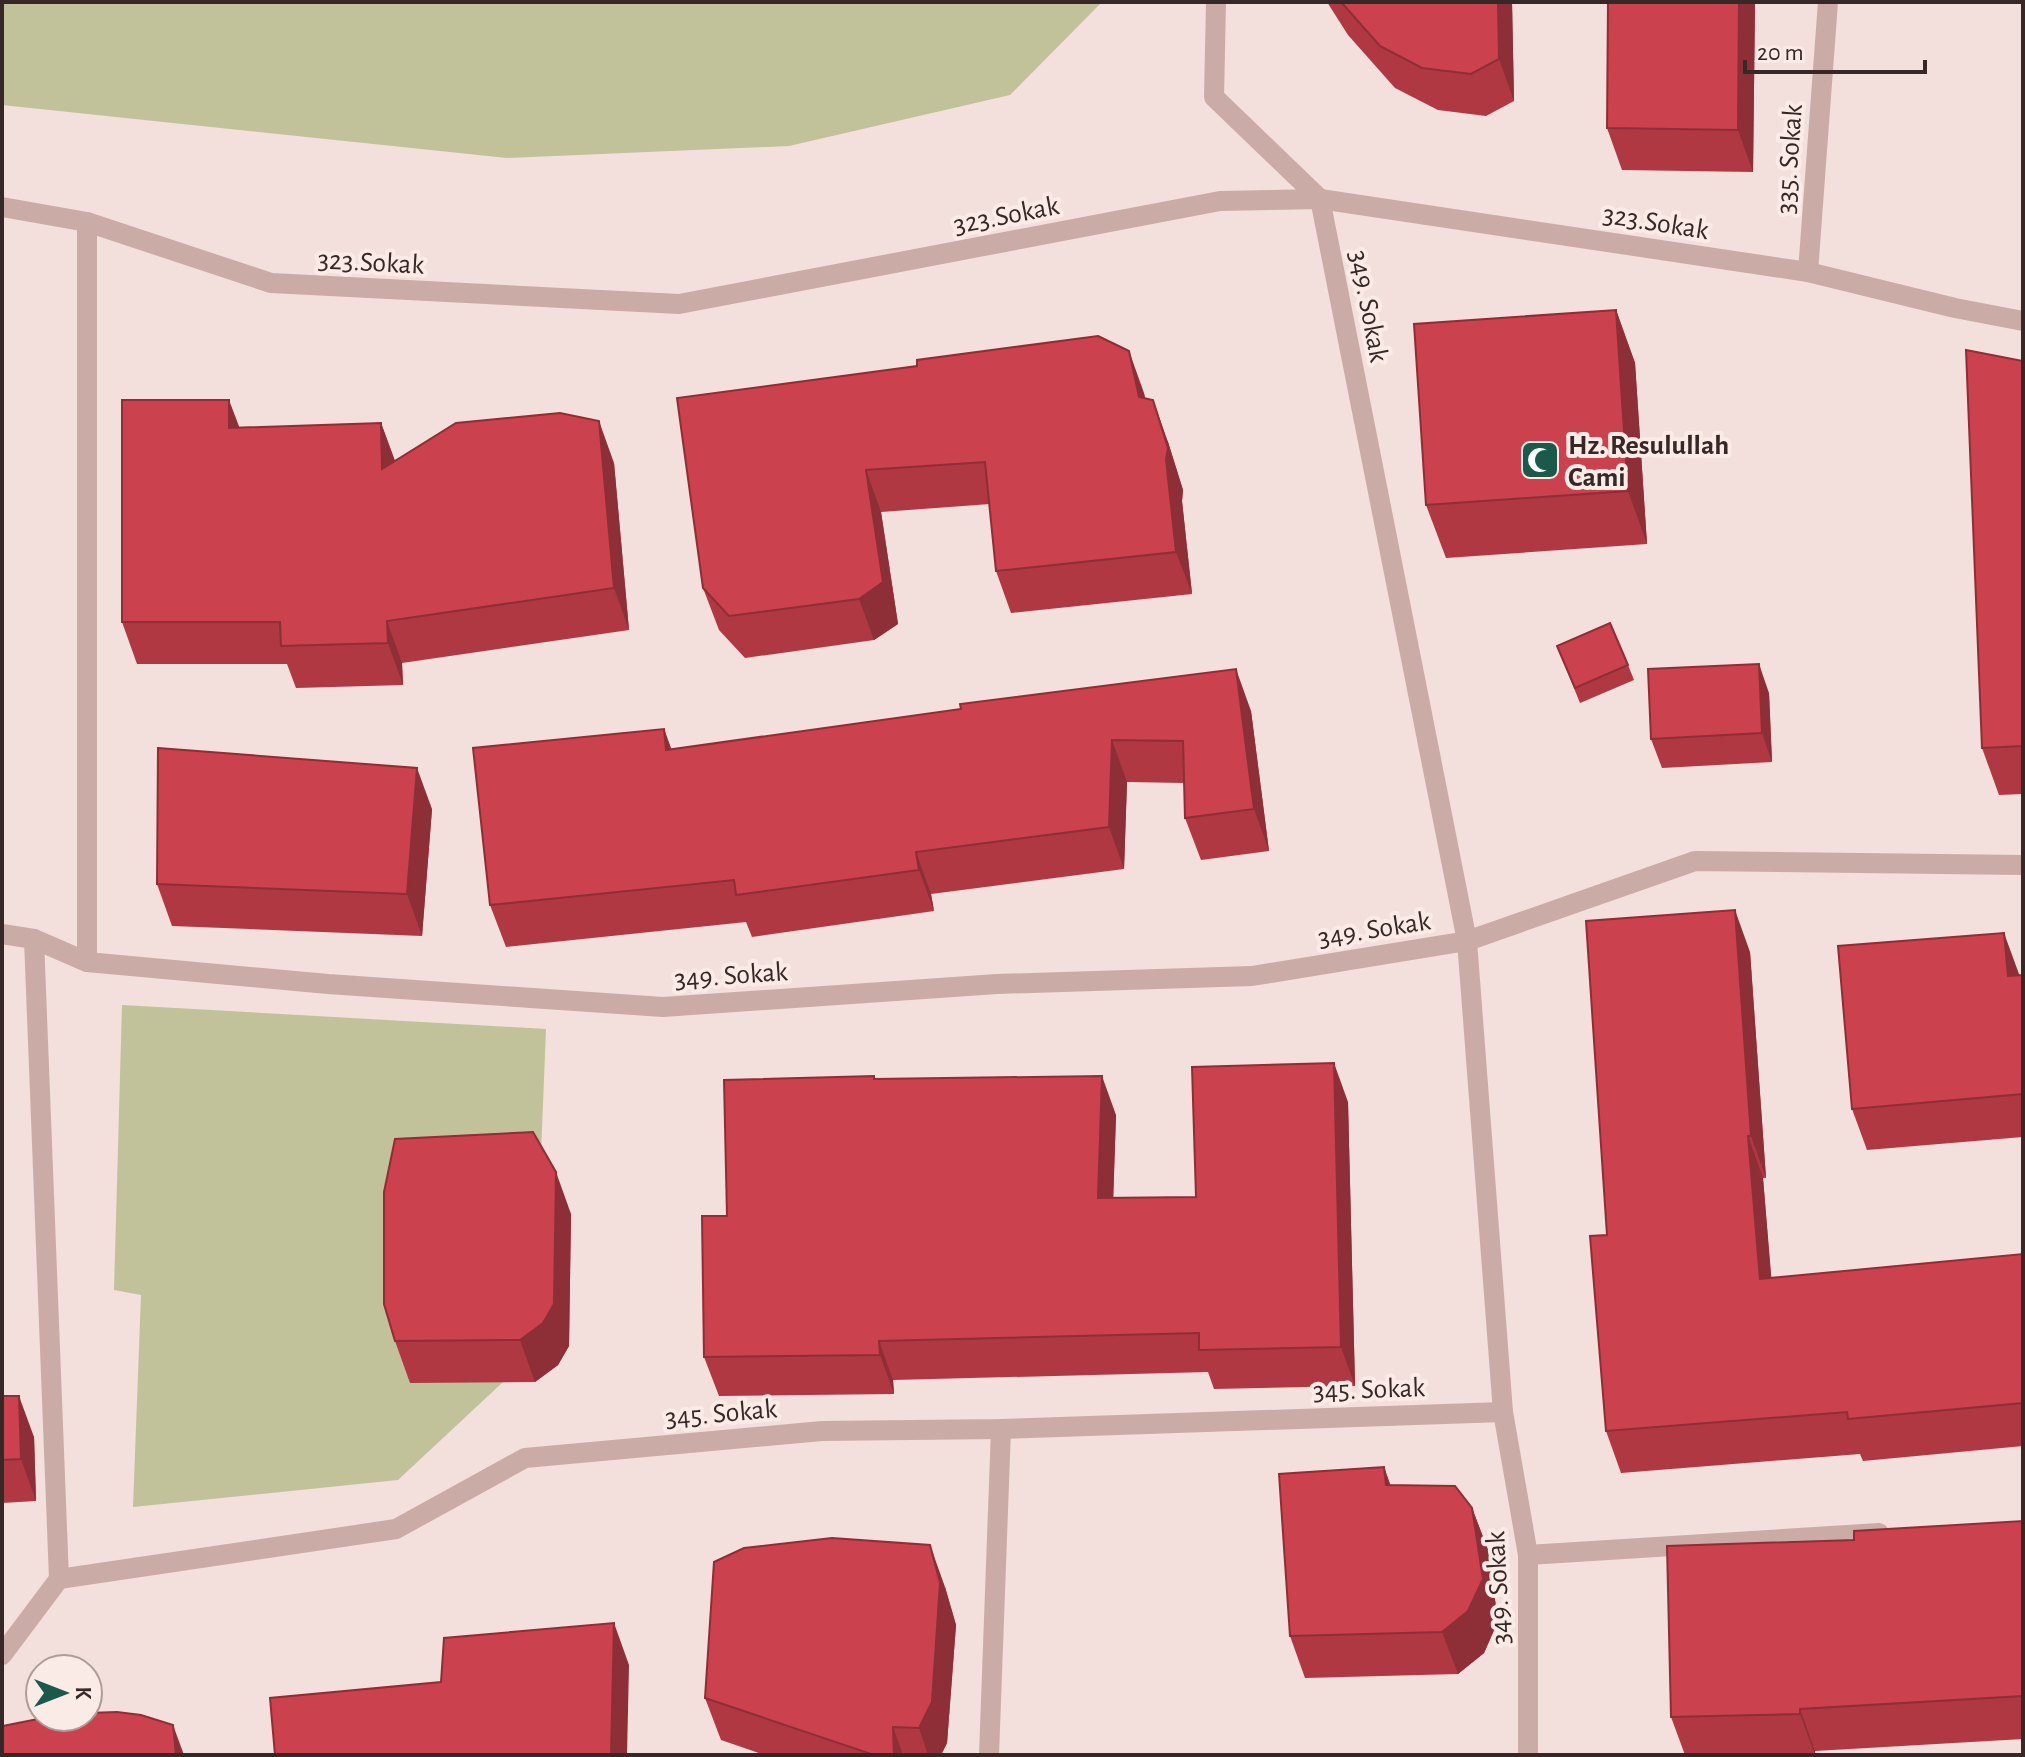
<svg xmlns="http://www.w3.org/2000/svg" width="2025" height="1757" viewBox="0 0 2025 1757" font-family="'Alegreya Sans',sans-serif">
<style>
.green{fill:#c2c29a}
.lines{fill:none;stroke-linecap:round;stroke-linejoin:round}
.minor{stroke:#cbaba6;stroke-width:20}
.wall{fill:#af3842}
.shaded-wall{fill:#8e2e36}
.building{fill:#cb414d;stroke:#8e2e36;stroke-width:2}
.labels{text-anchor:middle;stroke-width:8;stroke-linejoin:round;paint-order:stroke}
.street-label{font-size:28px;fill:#372727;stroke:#faebe7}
.poi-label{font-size:28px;font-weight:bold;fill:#372727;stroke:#faebe7;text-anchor:start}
</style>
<rect width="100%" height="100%" fill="#f3dfdb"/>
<g class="green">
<polygon points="2,2 1102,2 1010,95 789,146 507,158 2,105"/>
<polygon points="122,1005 546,1029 533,1354 398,1480 133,1507 141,1295 114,1290"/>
</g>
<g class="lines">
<g class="minor">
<polyline points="1216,2 1214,97 1320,199 1467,941 1503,1412 1528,1555 1528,1755"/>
<polyline points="2,207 87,222 271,283 679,304 1220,201 1320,199 1808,272 1955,308 2023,321"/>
<polyline points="87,222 87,962"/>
<polyline points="1808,272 1828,2"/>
<polyline points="2,934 34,939 87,962 328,984 663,1007 997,984 1252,976 1467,941 1695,861 2023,865"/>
<polyline points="34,939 59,1579"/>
<polyline points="1528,1555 1879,1533"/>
<polyline points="2,1655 59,1579 396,1529 525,1458 822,1431 1001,1429 1503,1412"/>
<polyline points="989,1755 1001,1429"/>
</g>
</g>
<g class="wall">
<polygon points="1327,2 1512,2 1514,101 1486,116 1438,110 1395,88 1348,35"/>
<polygon points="1755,2 1753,172 1622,170 1607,128"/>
<polygon points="1616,310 1635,363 1647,544 1446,558 1426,505"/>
<polygon points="2023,361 2023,794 1999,795 1982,748"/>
<polygon points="1144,393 1145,399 1168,442 1183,490 1182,501 1192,594 1011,613 996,571 990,504 881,512 898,624 874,640 745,658 719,630 703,588 677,398"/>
<polygon points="381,423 395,461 614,463 629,630 402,663 403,685 296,688 287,664 137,664 122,622 239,428"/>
<polygon points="1557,646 1628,665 1634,680 1580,703"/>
<polygon points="1769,693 1772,762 1662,768 1651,739"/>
<polygon points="1251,711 1269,851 1201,860 1185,818 1184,783 1127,782 1124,869 931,894 934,911 752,937 746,922 506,947 490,905 664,729 671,749"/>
<polygon points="432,809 422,936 172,926 157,884"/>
<polygon points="1750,952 1766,1178 1763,1178 1771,1278 2023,1254 2023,1446 1863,1461 1860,1454 1621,1473 1606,1431 1607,1235"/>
<polygon points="2019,975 2023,975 2023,1137 1867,1150 1852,1109"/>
<polygon points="874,1076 875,1079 1116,1115 1113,1198 1196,1197 1348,1102 1355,1386 1214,1389 1208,1372 893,1380 894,1394 719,1396 704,1357 727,1216"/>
<polygon points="571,1214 569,1346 558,1365 535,1382 410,1383 395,1341"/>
<polygon points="2,1396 34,1437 36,1501 2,1503"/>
<polygon points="1384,1467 1390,1485 1472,1508 1488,1550 1498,1621 1484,1653 1458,1674 1305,1678 1290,1636"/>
<polygon points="2023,1521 2023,1739 1815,1751 1815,1755 1685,1755 1671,1717 1854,1540"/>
<polygon points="945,1587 956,1625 947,1743 941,1755 765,1755 721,1740 705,1698"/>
</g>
<g class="shaded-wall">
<polygon points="1498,2 1512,2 1514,101 1499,59"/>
<polygon points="1739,2 1755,2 1753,172 1738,130"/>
<polygon points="1616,310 1635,363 1647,544 1628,491"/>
<polygon points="1129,351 1144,393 1154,439 1139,397"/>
<polygon points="229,400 245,442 229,428"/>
<polygon points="1153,400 1168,442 1183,490 1182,501 1192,594 1176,552"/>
<polygon points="599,421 614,463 629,630 614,588"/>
<polygon points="381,423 396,464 382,469"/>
<polygon points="866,470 881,512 898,624 874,640 859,599"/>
<polygon points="387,621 402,663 403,685 388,643"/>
<polygon points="1759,664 1769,693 1772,762 1762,733"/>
<polygon points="1236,669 1251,711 1269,851 1254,809"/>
<polygon points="664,729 679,770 666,750"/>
<polygon points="1112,740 1127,782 1124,869 1109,827"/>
<polygon points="417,768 432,809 422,936 407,894"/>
<polygon points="916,852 931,894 934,911 919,870"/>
<polygon points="1735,910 1750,952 1766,1178 1751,1136"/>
<polygon points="2004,933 2019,974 2023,1018 2008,976"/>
<polygon points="1334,1063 1348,1102 1355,1386 1341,1347"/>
<polygon points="1102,1076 1116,1115 1112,1237 1098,1198"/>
<polygon points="1748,1136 1763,1178 1775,1321 1760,1279"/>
<polygon points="556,1172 571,1214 569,1346 558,1365 535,1382 520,1340"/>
<polygon points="879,1341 893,1380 894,1394 880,1355"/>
<polygon points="19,1396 34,1437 36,1501 21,1459"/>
<polygon points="1384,1467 1399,1509 1386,1485"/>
<polygon points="1472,1508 1488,1550 1498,1621 1484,1653 1458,1674 1442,1632"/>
<polygon points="930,1545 945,1587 956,1625 947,1743 941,1755 928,1755 919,1728"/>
<polygon points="614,1623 629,1665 627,1755 611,1755"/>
<polygon points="1800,1709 1815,1751 1815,1755 1800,1714"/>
<polygon points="173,1725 184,1755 176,1755"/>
<polygon points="893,1727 903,1755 894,1755"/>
</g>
<g class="building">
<polygon points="1341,2 1498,2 1499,59 1471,74 1422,68 1380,46"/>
<polygon points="1608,2 1739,2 1738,130 1607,128"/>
<polygon points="1616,310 1628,491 1426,505 1414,324"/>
<polygon points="1098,336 1129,351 1139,397 1153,400 1168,448 1166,459 1176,552 996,571 985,462 866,470 883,582 859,599 729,616 703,588 677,398 917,366 917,360"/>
<polygon points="1966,350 2023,361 2023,746 1982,748"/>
<polygon points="122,400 229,400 229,428 381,423 382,469 456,423 560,413 599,421 614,588 387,621 388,643 281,646 280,622 122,622"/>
<polygon points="1610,623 1628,665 1575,688 1557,646"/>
<polygon points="1759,664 1762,733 1651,739 1648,669"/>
<polygon points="1236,669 1254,809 1185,818 1183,741 1112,740 1109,827 916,852 919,870 736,895 734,880 490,905 473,748 664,729 666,750 961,709 960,704"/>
<polygon points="158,748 417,768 407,894 157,884"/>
<polygon points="1735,910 1751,1136 1748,1136 1760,1279 2023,1254 2023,1403 1848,1419 1847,1412 1606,1431 1590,1236 1607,1235 1586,921"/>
<polygon points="2004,933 2008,976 2023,975 2023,1094 1852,1109 1838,946"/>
<polygon points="1334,1063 1341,1347 1199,1350 1199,1333 879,1341 880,1355 704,1357 702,1216 727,1216 724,1080 874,1076 874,1079 1102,1076 1098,1198 1196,1197 1192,1067"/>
<polygon points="533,1132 556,1172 554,1304 543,1323 520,1340 395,1341 384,1304 384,1192 395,1139"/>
<polygon points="2,1396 19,1396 21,1459 2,1460"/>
<polygon points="1384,1467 1386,1485 1455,1486 1472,1508 1483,1579 1468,1611 1442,1632 1290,1636 1279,1474"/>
<polygon points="2023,1521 2023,1696 1800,1709 1800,1714 1671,1717 1667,1546 1854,1540 1854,1531"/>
<polygon points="832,1538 930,1545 940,1583 932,1702 919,1728 893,1727 894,1755 874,1755 705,1698 714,1562 744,1548"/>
<polygon points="614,1623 611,1755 275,1755 270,1698 441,1682 444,1638"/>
<polygon points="117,1712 141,1715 173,1725 176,1755 2,1755 2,1727 3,1726 48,1717 88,1717 88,1713"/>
</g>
<defs>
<symbol id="mosque-square" viewBox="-11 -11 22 22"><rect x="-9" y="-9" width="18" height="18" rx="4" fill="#1b5a4a" stroke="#faebe7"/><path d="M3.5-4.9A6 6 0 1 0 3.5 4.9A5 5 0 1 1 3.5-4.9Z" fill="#fff"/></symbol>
</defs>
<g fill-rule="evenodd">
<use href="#mosque-square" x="1518" y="438" width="44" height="44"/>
</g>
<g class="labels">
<g class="street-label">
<text transform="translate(1788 159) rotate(-86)" y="10">335. Sokak</text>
<text transform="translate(1006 214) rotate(-11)" y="10">323.Sokak</text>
<text transform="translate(1656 221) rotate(9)" y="10">323.Sokak</text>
<text transform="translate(371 261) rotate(3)" y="10">323.Sokak</text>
<text transform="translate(1370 306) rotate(79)" y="10">349. Sokak</text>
<text transform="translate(1374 928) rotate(-9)" y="10">349. Sokak</text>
<text transform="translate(731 974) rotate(-4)" y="10">349. Sokak</text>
<text transform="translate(1369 1388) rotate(-2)" y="10">345. Sokak</text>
<text transform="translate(721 1412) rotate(-5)" y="10">345. Sokak</text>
<text transform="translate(1497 1588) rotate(-93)" y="10">349. Sokak</text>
</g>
<g class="poi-label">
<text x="1568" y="454">Hz. Resulullah<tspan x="1568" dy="32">Cami</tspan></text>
</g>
</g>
<rect width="2025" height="1757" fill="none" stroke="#372727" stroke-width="8"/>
<g transform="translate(64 1693) rotate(90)"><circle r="38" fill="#faebe7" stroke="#ac9d9a" stroke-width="2"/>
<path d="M0-6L14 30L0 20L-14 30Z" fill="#1b5a4a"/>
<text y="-12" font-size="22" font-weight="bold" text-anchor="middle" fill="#372727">K</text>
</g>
<path d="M1745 60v12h180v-12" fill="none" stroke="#372727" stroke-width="4"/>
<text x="1757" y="60" font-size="24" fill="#372727" stroke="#faebe7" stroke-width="6" paint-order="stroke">20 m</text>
</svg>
